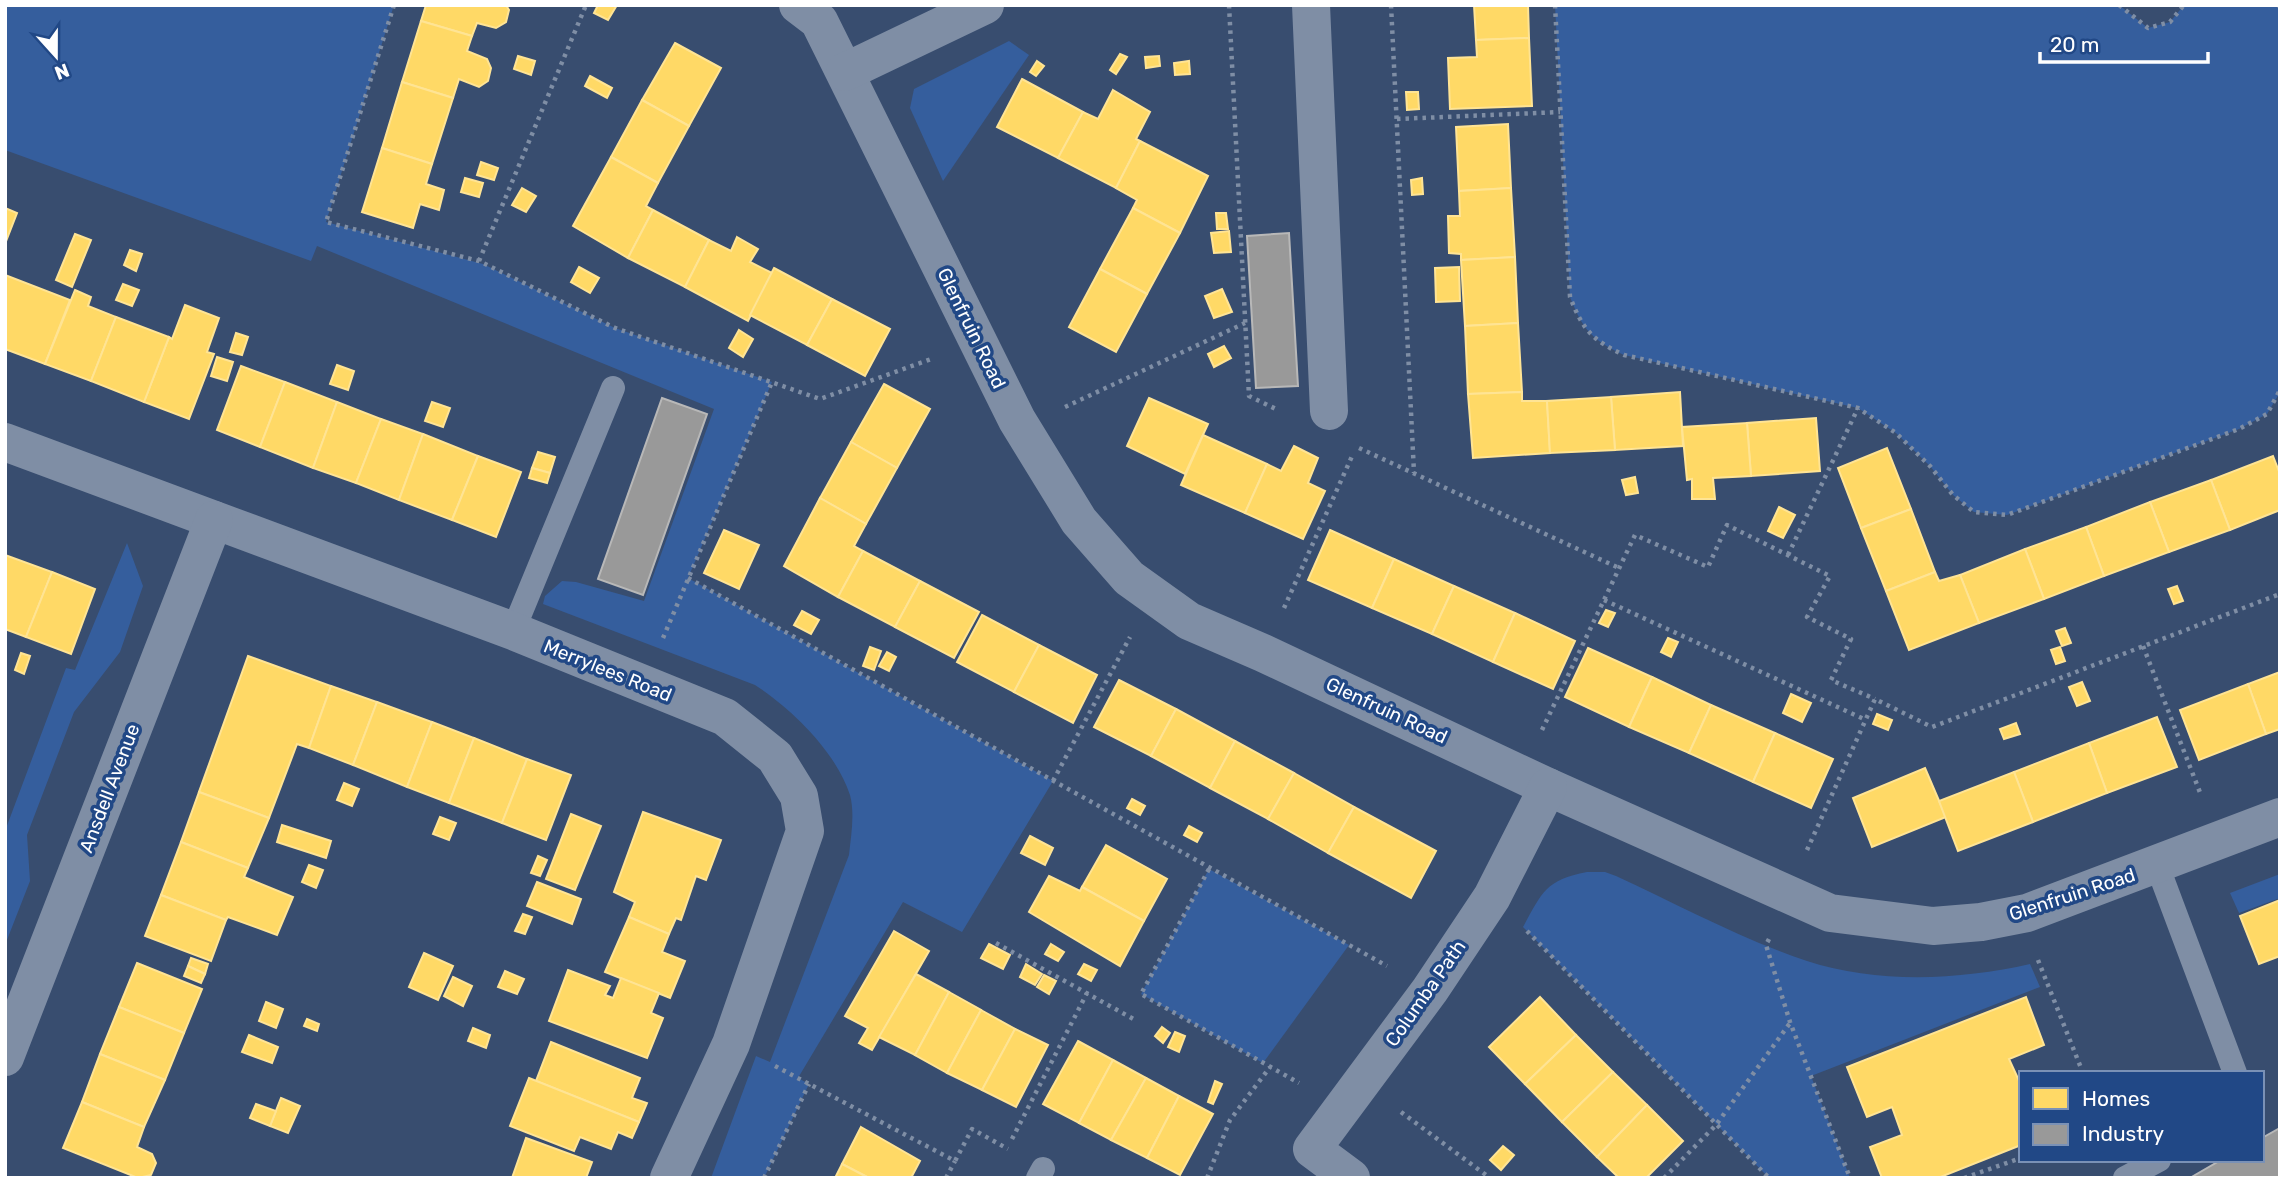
<svg xmlns="http://www.w3.org/2000/svg" width="2285" height="1183" viewBox="0 0 2285 1183" font-family="Rubik,sans-serif">
<style>
.green{fill:#355e9d}
.homes{fill:#ffd966;stroke:#ffe494;stroke-width:2}
.industry{fill:#999;stroke:#b8b8b8;stroke-width:2}
.lines{fill:none;stroke-linecap:round;stroke-linejoin:round}
.path{stroke:#7f8ea5;stroke-width:4.5;stroke-dasharray:3.5 5;stroke-linecap:butt}
.service{stroke:#7f8ea5;stroke-width:24}
.minor{stroke:#7f8ea5;stroke-width:38}
.labels{text-anchor:middle;stroke-width:7;stroke-linejoin:round;paint-order:stroke}
.street-label{font-size:19px;fill:#fff;stroke:#214886}
</style>
<rect width="100%" height="100%" fill="#384d6f"/>
<g class="green">
<path d="M5 5H394L326 222 483 264 615 328 772 382 688 578 1053 781 962 932 903 902 798 1078 809 1084 764 1178H711L756 1056 770 1062 849 855C851 836 855 814 850 795 836 752 792 709 755 685L543 604 545 596 562 581 576 582 644 601 714 409 317 246 311 261 5 150Z"/>
<path d="M1555 5H2119L2148 28 2170 22 2184 5H2278L2279 394 2267 414 2239 429 2007 515 1974 512 1953 495 1930 466 1896 433 1858 408 1624 355C1592 340 1583 330 1570 297Z"/>
<polygon points="1009,41 1029,55 943,181 910,108 914,89"/>
<polygon points="127,543 143,586 120,652 74,712 27,835 30,881 5,945 5,831 66,668 75,670"/>
<polygon points="1209,869 1349,945 1263,1063 1141,994"/>
<path d="M1587 872H1605L1616 876C1679 905 1741 939 1807 961 1877 984 1960 980 2030 964L2040 987 1811 1076 1850 1178H1769L1523 927C1542 893 1545 880 1587 872Z"/>
<polygon points="2280,874 2280,898 2239,913 2230,893"/>
</g>
<g class="homes">
<polygon points="426,5 506,5 509,10 506,22 496,28 477,23 472,36 421,21"/>
<polygon points="598,5 617,5 608,20 594,13"/>
<polygon points="1474,5 1528,5 1529,38 1476,40"/>
<polygon points="421,21 472,36 467,51 487,59 491,68 488,81 479,87 459,79 453,98 402,82"/>
<polygon points="1529,38 1532,106 1450,109 1448,58 1477,57 1476,40"/>
<polygon points="675,43 721,68 689,126 642,100"/>
<polygon points="1120,54 1127,57 1116,74 1110,70"/>
<polygon points="518,56 535,61 531,75 514,69"/>
<polygon points="1159,56 1160,66 1146,68 1145,57"/>
<polygon points="1037,61 1044,66 1036,76 1030,72"/>
<polygon points="1189,61 1190,74 1175,75 1174,63"/>
<polygon points="590,76 612,88 607,98 585,86"/>
<polygon points="1022,79 1083,112 1058,158 997,127"/>
<polygon points="402,82 453,98 432,164 382,148"/>
<polygon points="1113,90 1150,112 1136,139 1140,141 1116,188 1058,158 1083,112 1098,119"/>
<polygon points="1406,92 1418,92 1419,109 1407,110"/>
<polygon points="642,100 689,126 658,183 611,157"/>
<polygon points="1508,124 1511,188 1459,191 1456,127"/>
<polygon points="1140,141 1208,176 1180,233 1133,208 1137,200 1116,188"/>
<polygon points="382,148 432,164 426,184 444,190 439,210 420,204 413,228 362,212"/>
<polygon points="611,157 658,183 646,206 653,210 628,258 573,226"/>
<polygon points="481,162 498,168 494,180 477,175"/>
<polygon points="465,178 483,183 479,197 461,192"/>
<polygon points="1422,178 1423,194 1412,195 1411,180"/>
<polygon points="522,188 536,196 526,212 512,205"/>
<polygon points="1511,188 1515,257 1461,260 1461,254 1449,253 1448,216 1460,216 1459,191"/>
<polygon points="5,208 17,213 5,244"/>
<polygon points="1133,208 1180,233 1147,294 1100,269"/>
<polygon points="653,210 709,240 685,287 628,258"/>
<polygon points="1216,213 1226,213 1228,229 1217,229"/>
<polygon points="1229,231 1231,252 1214,253 1211,233"/>
<polygon points="75,234 91,240 72,287 56,280"/>
<polygon points="737,237 758,249 750,262 772,273 748,321 685,287 709,240 731,251"/>
<polygon points="130,250 142,254 136,271 124,265"/>
<polygon points="1515,257 1518,323 1465,326 1461,260"/>
<polygon points="579,267 599,278 590,293 571,282"/>
<polygon points="1459,267 1460,301 1436,302 1435,268"/>
<polygon points="774,268 832,299 807,345 750,315"/>
<polygon points="1100,269 1147,294 1116,352 1069,327"/>
<polygon points="5,275 70,300 45,364 5,349"/>
<polygon points="123,284 139,290 132,306 116,300"/>
<polygon points="1222,289 1232,312 1214,318 1205,296"/>
<polygon points="75,290 91,297 88,306 116,317 91,381 45,364"/>
<polygon points="832,299 890,329 865,376 807,345"/>
<polygon points="185,305 219,318 207,352 214,354 189,419 144,402 169,337 172,339"/>
<polygon points="116,317 169,337 144,402 91,381"/>
<polygon points="1518,323 1522,392 1468,394 1465,326"/>
<polygon points="739,330 753,339 743,357 729,348"/>
<polygon points="236,333 248,337 242,355 230,352"/>
<polygon points="1224,346 1231,358 1214,367 1208,354"/>
<polygon points="217,357 233,362 227,381 211,376"/>
<polygon points="337,365 354,371 348,390 330,384"/>
<polygon points="241,366 285,382 260,447 217,430"/>
<polygon points="285,382 337,402 313,468 260,447"/>
<polygon points="884,384 930,409 897,468 851,442"/>
<polygon points="1522,392 1522,401 1547,401 1550,453 1473,458 1468,394"/>
<polygon points="1680,392 1683,446 1615,450 1611,397"/>
<polygon points="1611,397 1615,450 1550,453 1547,401"/>
<polygon points="1149,398 1208,424 1185,474 1127,446"/>
<polygon points="337,402 381,419 356,483 313,468"/>
<polygon points="432,402 450,408 443,427 425,421"/>
<polygon points="1816,418 1820,471 1751,476 1747,423"/>
<polygon points="381,419 423,434 399,500 356,483"/>
<polygon points="1747,423 1751,476 1713,478 1715,499 1692,499 1692,479 1687,480 1682,427"/>
<polygon points="423,434 478,456 452,520 399,500"/>
<polygon points="1203,435 1267,464 1245,513 1181,485"/>
<polygon points="851,442 897,468 866,524 820,498"/>
<polygon points="1294,446 1318,458 1308,483 1325,491 1303,539 1245,513 1267,464 1281,471"/>
<polygon points="1887,448 1911,509 1861,528 1838,468"/>
<polygon points="538,452 555,457 550,473 532,468"/>
<polygon points="478,456 521,472 496,537 452,520"/>
<polygon points="2273,456 2280,474 2280,510 2230,530 2211,480"/>
<polygon points="532,468 550,473 547,483 529,478"/>
<polygon points="1635,477 1638,493 1626,495 1622,480"/>
<polygon points="2211,480 2230,530 2169,552 2150,502"/>
<polygon points="820,498 866,524 854,546 863,551 838,597 784,566"/>
<polygon points="2150,502 2169,552 2104,576 2086,527"/>
<polygon points="1779,507 1795,515 1783,538 1768,531"/>
<polygon points="1911,509 1935,572 1886,591 1861,528"/>
<polygon points="2086,527 2104,576 2044,599 2025,549"/>
<polygon points="724,530 759,545 739,589 704,573"/>
<polygon points="1330,530 1394,559 1372,608 1308,580"/>
<polygon points="2025,549 2044,599 1979,623 1960,575"/>
<polygon points="863,551 920,581 895,627 838,597"/>
<polygon points="5,555 52,572 26,637 5,629"/>
<polygon points="1394,559 1454,586 1432,634 1372,608"/>
<polygon points="52,572 95,589 71,654 26,637"/>
<polygon points="1935,572 1939,581 1960,575 1979,623 1909,650 1886,591"/>
<polygon points="920,581 979,612 954,658 895,627"/>
<polygon points="1454,586 1515,613 1493,662 1432,634"/>
<polygon points="2177,586 2183,601 2174,604 2168,589"/>
<polygon points="1606,610 1615,613 1608,627 1599,623"/>
<polygon points="802,611 819,620 811,634 794,625"/>
<polygon points="1515,613 1575,641 1553,689 1493,662"/>
<polygon points="982,615 1039,645 1014,692 957,662"/>
<polygon points="2065,628 2071,643 2062,646 2056,631"/>
<polygon points="1668,638 1678,642 1671,657 1661,652"/>
<polygon points="1039,645 1097,675 1073,723 1014,692"/>
<polygon points="870,647 881,651 874,670 863,666"/>
<polygon points="2060,647 2065,661 2056,664 2051,650"/>
<polygon points="1588,648 1652,677 1629,727 1565,697"/>
<polygon points="887,652 896,657 889,671 879,666"/>
<polygon points="21,653 30,656 24,674 15,670"/>
<polygon points="248,656 331,686 309,748 297,744 269,818 199,792"/>
<polygon points="2280,672 2280,729 2266,734 2248,684"/>
<polygon points="1652,677 1711,705 1689,753 1629,727"/>
<polygon points="1119,680 1176,709 1151,756 1094,727"/>
<polygon points="2082,682 2090,701 2077,706 2069,687"/>
<polygon points="2248,684 2266,734 2199,760 2180,710"/>
<polygon points="331,686 377,702 353,765 309,748"/>
<polygon points="1791,694 1811,703 1802,722 1783,713"/>
<polygon points="377,702 432,722 407,787 353,765"/>
<polygon points="1711,705 1775,733 1753,782 1689,753"/>
<polygon points="1176,709 1235,741 1210,788 1151,756"/>
<polygon points="1877,714 1892,720 1888,730 1873,724"/>
<polygon points="2157,717 2177,767 2107,793 2089,743"/>
<polygon points="432,722 474,738 449,803 407,787"/>
<polygon points="2016,723 2020,734 2004,739 2000,729"/>
<polygon points="1775,733 1833,759 1811,808 1753,782"/>
<polygon points="474,738 527,759 502,823 449,803"/>
<polygon points="1235,741 1294,773 1268,819 1210,788"/>
<polygon points="2089,743 2107,793 2033,822 2014,772"/>
<polygon points="527,759 571,775 546,840 502,823"/>
<polygon points="1925,768 1946,817 1872,847 1853,798"/>
<polygon points="2014,772 2033,822 1958,851 1939,801"/>
<polygon points="1294,773 1354,807 1328,853 1268,819"/>
<polygon points="344,783 359,789 352,806 337,800"/>
<polygon points="199,792 269,818 248,868 181,842"/>
<polygon points="1132,799 1145,806 1140,815 1127,808"/>
<polygon points="1354,807 1436,851 1411,898 1328,853"/>
<polygon points="643,812 721,840 706,880 696,876 681,920 676,918 669,934 629,917 635,902 614,892"/>
<polygon points="571,814 601,826 575,890 546,879"/>
<polygon points="440,817 456,823 449,840 433,834"/>
<polygon points="282,825 331,841 326,858 277,842"/>
<polygon points="1189,826 1202,833 1197,842 1184,835"/>
<polygon points="1030,836 1053,848 1045,865 1021,853"/>
<polygon points="181,842 248,868 244,877 293,897 277,935 228,917 226,920 161,895"/>
<polygon points="1106,845 1167,879 1144,921 1082,887"/>
<polygon points="538,856 547,860 540,876 531,873"/>
<polygon points="309,865 323,870 316,888 302,882"/>
<polygon points="1049,876 1080,891 1082,887 1144,921 1120,966 1029,912"/>
<polygon points="537,882 581,899 572,924 527,906"/>
<polygon points="161,895 226,920 211,961 145,936"/>
<polygon points="2280,900 2280,956 2259,964 2240,916"/>
<polygon points="523,914 532,917 525,934 515,931"/>
<polygon points="629,917 669,934 662,952 685,961 670,998 605,972"/>
<polygon points="894,931 929,951 872,1050 859,1043 868,1028 845,1016"/>
<polygon points="989,944 1010,955 1003,969 981,958"/>
<polygon points="1051,944 1064,952 1058,961 1045,954"/>
<polygon points="424,953 453,966 438,1000 409,987"/>
<polygon points="191,958 208,964 205,974 188,966"/>
<polygon points="137,963 202,989 184,1033 119,1007"/>
<polygon points="1026,964 1042,974 1035,985 1020,977"/>
<polygon points="1084,964 1097,970 1091,981 1078,974"/>
<polygon points="188,966 205,974 201,983 184,976"/>
<polygon points="568,970 610,986 605,995 613,998 621,978 659,993 651,1013 663,1018 647,1058 549,1021"/>
<polygon points="505,971 524,979 517,994 498,987"/>
<polygon points="916,974 949,992 915,1055 879,1037"/>
<polygon points="1044,975 1056,981 1049,994 1037,987"/>
<polygon points="453,977 472,986 463,1006 444,996"/>
<polygon points="949,992 981,1010 947,1073 915,1055"/>
<polygon points="1540,997 1576,1035 1525,1084 1489,1047"/>
<polygon points="2026,997 2044,1045 2009,1059 2021,1085 2021,1145 1938,1178 1882,1178 1870,1147 1902,1135 1892,1107 1867,1117 1847,1067"/>
<polygon points="266,1002 283,1009 276,1028 259,1021"/>
<polygon points="119,1007 184,1033 165,1080 100,1054"/>
<polygon points="981,1010 1015,1029 982,1090 947,1073"/>
<polygon points="307,1019 319,1024 317,1031 304,1026"/>
<polygon points="1162,1027 1170,1033 1163,1043 1155,1036"/>
<polygon points="473,1028 490,1035 486,1048 468,1041"/>
<polygon points="1015,1029 1048,1045 1016,1107 982,1090"/>
<polygon points="1175,1032 1185,1036 1179,1052 1168,1047"/>
<polygon points="249,1035 278,1047 272,1063 242,1052"/>
<polygon points="1576,1035 1613,1072 1562,1122 1525,1084"/>
<polygon points="1078,1041 1113,1060 1079,1123 1043,1104"/>
<polygon points="551,1042 640,1078 632,1098 647,1103 639,1122 536,1081"/>
<polygon points="100,1054 165,1080 144,1127 82,1102"/>
<polygon points="1113,1060 1146,1078 1111,1140 1079,1123"/>
<polygon points="1613,1072 1647,1105 1597,1157 1562,1122"/>
<polygon points="529,1078 639,1122 632,1138 618,1132 611,1149 580,1137 574,1151 510,1126"/>
<polygon points="1146,1078 1179,1096 1147,1158 1111,1140"/>
<polygon points="1215,1081 1222,1084 1213,1104 1208,1102"/>
<polygon points="1179,1096 1213,1114 1180,1175 1147,1158"/>
<polygon points="281,1098 300,1106 288,1133 270,1126"/>
<polygon points="82,1102 144,1127 137,1147 152,1154 156,1163 151,1175 138,1178 63,1148"/>
<polygon points="256,1104 276,1111 270,1126 250,1118"/>
<polygon points="1647,1105 1683,1141 1646,1178 1619,1178 1597,1157"/>
<polygon points="861,1127 920,1161 911,1178 869,1178 842,1164"/>
<polygon points="526,1138 592,1162 586,1178 512,1178"/>
<polygon points="1503,1146 1514,1155 1501,1170 1490,1160"/>
<polygon points="842,1164 869,1178 835,1178"/>
</g>
<g class="industry">
<polygon points="1289,233 1298,386 1256,388 1247,236"/>
<polygon points="662,398 707,414 643,595 598,579"/>
<polygon points="2280,1128 2280,1178 2190,1178 2221,1160 2262,1160 2262,1138"/>
</g>
<g class="lines">
<g class="path">
<polyline points="394,5 326,222 479,261 615,328 820,399 934,358"/>
<polyline points="1229,5 1249,396 1278,410"/>
<polyline points="1391,5 1414,473"/>
<path d="M1555 5 1570 297C1583 330 1592 340 1624 355L1858 408 1896 433 1930 466 1953 495 1974 512 2007 515 2239 429 2267 414 2280 390"/>
<polyline points="2119,5 2148,28 2170,22 2184,5"/>
<polyline points="2278,5 2280,7"/>
<polyline points="1397,119 1560,112"/>
<polyline points="479,261 586,5"/>
<polyline points="1065,407 1245,323"/>
<polyline points="1359,448 1619,568"/>
<polyline points="1788,555 1858,408"/>
<polyline points="688,578 1387,966"/>
<polyline points="1604,600 1866,720"/>
<polyline points="1284,608 1353,454"/>
<polyline points="663,638 772,382"/>
<polyline points="2143,646 2201,795"/>
<polyline points="1542,730 1635,535 1708,567 1727,525 1830,576 1807,617 1851,639 1831,680 1875,699"/>
<polyline points="1053,781 1130,637"/>
<polyline points="1807,850 1875,699 1932,727 2280,594"/>
<polyline points="1209,869 1141,994 1299,1083"/>
<polyline points="1527,931 1769,1178"/>
<polyline points="1769,939 1766,945 1790,1022 1850,1178"/>
<polyline points="996,943 1137,1021"/>
<polyline points="2038,960 2083,1073"/>
<polyline points="775,1066 955,1161 972,1129 1008,1149"/>
<polyline points="1401,1112 1490,1178"/>
<polyline points="1012,1139 1087,993"/>
<polyline points="764,1178 809,1084"/>
<polyline points="946,1178 955,1161"/>
<polyline points="1207,1178 1230,1120 1270,1067"/>
<polyline points="1664,1178 1716,1125 1790,1023"/>
<polyline points="1964,1178 2021,1158"/>
</g>
<g class="service">
<polyline points="513,631 613,388"/>
<polyline points="2157,865 2235,1073"/>
<polyline points="1038,1178 1043,1169"/>
<polyline points="2125,1178 2159,1160"/>
</g>
<g class="minor">
<polyline points="798,5 819,21 1017,420 1079,521 1129,578 1189,621 1263,653 1548,787 1830,913 1933,926 1981,922 2027,913 2280,817"/>
<polyline points="1311,5 1329,411"/>
<polyline points="845,72 985,5"/>
<polyline points="5,442 513,631 725,717 775,757 799,796 805,831 731,1044 669,1178"/>
<polyline points="5,1057 214,520"/>
<polyline points="1351,1178 1312,1149 1430,990 1492,897 1548,787"/>
</g>
</g>
<g class="labels">
<g class="street-label">
<text transform="translate(972 328) rotate(64)" y="7">Glenfruin Road</text>
<text transform="translate(608 670) rotate(22)" y="7">Merrylees Road</text>
<text transform="translate(1387 710) rotate(25)" y="7">Glenfruin Road</text>
<text transform="translate(109 788) rotate(-69)" y="7">Ansdell Avenue</text>
<text transform="translate(2072 894) rotate(-18)" y="7">Glenfruin Road</text>
<text transform="translate(1425 993) rotate(-55)" y="7">Columba Path</text>
</g>
</g>
<rect width="2285" height="1183" fill="none" stroke="#ffffff" stroke-width="14"/>
<rect x="2019" y="1071" width="245" height="91" fill="#214886" stroke="#7a91b6" stroke-width="2"/>
<rect x="2033" y="1088" width="35" height="21" fill="#ffd966" stroke="#7a91b6" stroke-width="2"/>
<text x="2082" y="1106" font-size="21" fill="#ffffff">Homes</text>
<rect x="2033" y="1124" width="35" height="21" fill="#999999" stroke="#7a91b6" stroke-width="2"/>
<text x="2082" y="1141" font-size="21" fill="#ffffff">Industry</text>
<g transform="translate(56 56) rotate(159)" stroke="#214886" stroke-width="5" paint-order="stroke">
<path d="M0-5L12 26L0 18L-12 26Z" fill="#ffffff"/>
<text y="-10" font-size="19" font-weight="bold" text-anchor="middle" fill="#ffffff">N</text>
</g>
<path d="M2040 52v10h168v-10" fill="none" stroke="#ffffff" stroke-width="3.5"/>
<text x="2050" y="52" font-size="21" fill="#ffffff" stroke="#214886" stroke-width="5" paint-order="stroke">20 m</text>
</svg>
